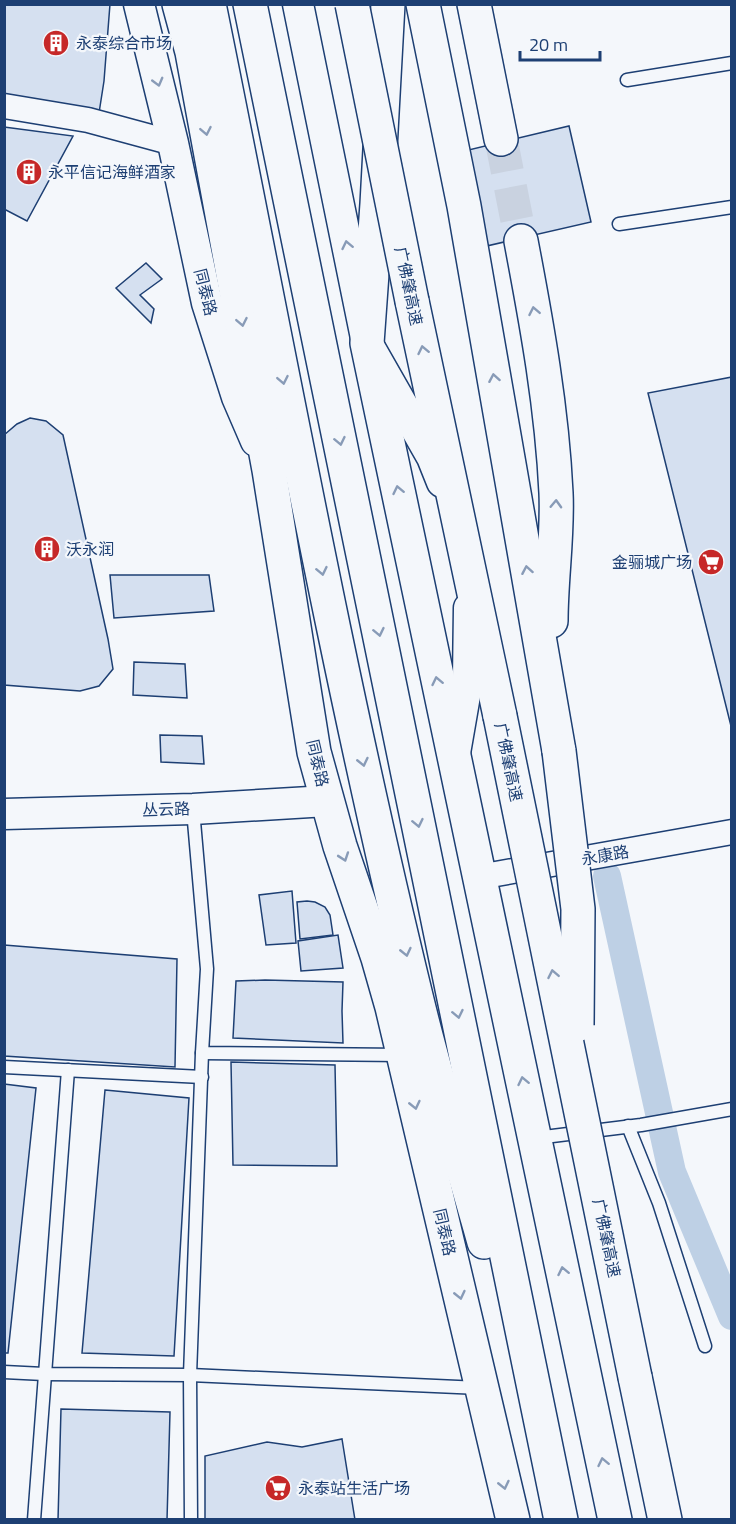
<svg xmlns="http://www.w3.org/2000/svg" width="736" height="1524" viewBox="0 0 736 1524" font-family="'Titillium Web','Noto Sans SC',sans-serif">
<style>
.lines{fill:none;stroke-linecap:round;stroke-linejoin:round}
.canal{stroke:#bed0e5;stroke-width:28}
.building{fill:#d5e0f0;stroke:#1d3f73;stroke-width:1.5}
.motorway-tunnel{stroke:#c9d2e0;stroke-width:33;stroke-dasharray:33 16;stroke-linecap:butt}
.service-casing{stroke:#1d3f73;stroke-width:15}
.minor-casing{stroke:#1d3f73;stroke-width:27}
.tertiary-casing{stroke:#1d3f73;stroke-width:33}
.secondary-casing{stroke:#1d3f73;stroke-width:36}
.motorway-casing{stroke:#1d3f73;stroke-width:36}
.service{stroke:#f4f7fb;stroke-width:12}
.minor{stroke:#f4f7fb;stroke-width:24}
.tertiary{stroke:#f4f7fb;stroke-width:30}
.secondary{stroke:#f4f7fb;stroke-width:33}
.motorway{stroke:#f4f7fb;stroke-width:33}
.motorway-bridge-casing{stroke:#1d3f73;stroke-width:36;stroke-linecap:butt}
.motorway-bridge{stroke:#f4f7fb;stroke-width:33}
.oneway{stroke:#889bb7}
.labels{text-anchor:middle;stroke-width:4.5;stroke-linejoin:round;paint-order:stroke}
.poi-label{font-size:16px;fill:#1d3f73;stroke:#f4f7fb;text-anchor:start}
.street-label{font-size:16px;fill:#1d3f73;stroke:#f4f7fb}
</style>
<rect width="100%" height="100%" fill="#f4f7fb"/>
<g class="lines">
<polyline class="canal" points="607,876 672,1172 732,1316"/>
</g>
<g class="building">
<polygon points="4,4 110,4 104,81 99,113 4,97"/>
<polygon points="569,126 591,222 478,248 456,153"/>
<polygon points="4,127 73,136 27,221 4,209"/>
<polygon points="146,263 162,279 140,295 154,309 151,323 116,288"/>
<polygon points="732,377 732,730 648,393"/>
<polygon points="30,418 46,421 63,435 108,639 113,669 99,686 80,691 4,685 4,435 17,424"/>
<polygon points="110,575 209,575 214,611 114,618"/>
<polygon points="134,662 185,664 187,698 133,695"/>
<polygon points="160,735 202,736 204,764 161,762"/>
<polygon points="292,891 296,943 266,945 259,895"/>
<polygon points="307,901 315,902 325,907 330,915 333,935 300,939 297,902"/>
<polygon points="338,935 343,968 301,971 298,941"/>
<polygon points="4,945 177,959 175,1067 4,1056"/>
<polygon points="265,980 343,982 342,1011 343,1043 233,1038 236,981"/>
<polygon points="231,1062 335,1065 337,1166 233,1165"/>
<polygon points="4,1084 36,1088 8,1353 4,1353"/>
<polygon points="105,1090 189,1098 174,1356 82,1353"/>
<polygon points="61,1409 170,1412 167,1520 58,1520"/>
<polygon points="342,1439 355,1520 205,1520 205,1456 267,1442 302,1447"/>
</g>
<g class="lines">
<polyline class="motorway-tunnel" points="501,139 521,241"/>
<defs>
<g id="service">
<polyline points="627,80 732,63"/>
<polyline points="619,224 732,207"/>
<polyline points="193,810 207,969 202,1053 403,1055"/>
<polyline points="4,1067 202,1077"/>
<polyline points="628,1126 659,1203 705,1346"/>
<polyline points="536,1138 641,1125 732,1109"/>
<polyline points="4,1372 44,1374 190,1375 480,1388"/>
<polyline points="34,1520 68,1070"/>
<polyline points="191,1520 190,1375 202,1053"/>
</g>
<g id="minor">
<polyline points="4,106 88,120 173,143"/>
<polyline points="479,877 732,832"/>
</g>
<g id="tertiary">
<polyline points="139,4 173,143 207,303 237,397 256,441"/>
<polyline points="298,4 367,343 432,457 442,482"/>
<polyline points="455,753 468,678 469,608"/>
<polyline points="4,814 193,809 327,801"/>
</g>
<g id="secondary">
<polyline points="179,4 192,52 269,470 314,752 340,846 378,958 392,1007 513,1520"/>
<polyline points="388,4 377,204 367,343 615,1520"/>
</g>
<g id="motorway">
<path d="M209 4C276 335 336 668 416 996 436 1079 461 1160 484 1242"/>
<polyline points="250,4 561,1520"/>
<polyline points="423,4 464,206 559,751"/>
<polyline points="474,4 501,139"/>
<path d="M521 241C537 325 552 408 556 493 558 534 551 579 551 621"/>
<polyline points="412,301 500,716"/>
<polyline points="635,1377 665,1520"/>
</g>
</defs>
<use href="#service" class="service-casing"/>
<use href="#minor" class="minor-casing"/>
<use href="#tertiary" class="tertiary-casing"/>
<use href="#secondary" class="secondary-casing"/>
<use href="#motorway" class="motorway-casing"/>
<use href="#service" class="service"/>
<use href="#minor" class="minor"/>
<use href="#tertiary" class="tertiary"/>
<use href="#secondary" class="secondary"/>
<use href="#motorway" class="motorway"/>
<defs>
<g id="motorway-bridge">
<polyline points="352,4 412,301"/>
<polyline points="500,716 635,1377"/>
<polyline points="559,751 578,909 577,1025"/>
</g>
</defs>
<use href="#motorway-bridge" class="motorway-bridge-casing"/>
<use href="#motorway-bridge" class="motorway-bridge"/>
</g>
<defs><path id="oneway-chevron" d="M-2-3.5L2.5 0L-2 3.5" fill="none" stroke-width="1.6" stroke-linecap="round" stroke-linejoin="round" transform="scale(1.5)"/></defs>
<g class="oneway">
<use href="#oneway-chevron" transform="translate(158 82) rotate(75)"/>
<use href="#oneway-chevron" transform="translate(206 131) rotate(79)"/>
<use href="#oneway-chevron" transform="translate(347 245) rotate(-102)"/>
<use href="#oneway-chevron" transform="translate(534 311) rotate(-101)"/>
<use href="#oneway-chevron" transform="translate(242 322) rotate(79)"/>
<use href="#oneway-chevron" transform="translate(423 350) rotate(-102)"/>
<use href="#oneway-chevron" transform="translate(494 378) rotate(-100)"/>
<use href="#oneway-chevron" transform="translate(283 380) rotate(79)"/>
<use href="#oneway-chevron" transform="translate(340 441) rotate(78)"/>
<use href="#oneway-chevron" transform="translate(398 490) rotate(-102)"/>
<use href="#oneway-chevron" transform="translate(556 504) rotate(-88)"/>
<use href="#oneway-chevron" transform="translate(527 570) rotate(-100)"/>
<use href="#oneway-chevron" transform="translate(322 571) rotate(78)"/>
<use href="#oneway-chevron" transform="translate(379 632) rotate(78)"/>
<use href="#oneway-chevron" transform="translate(437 681) rotate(-102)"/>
<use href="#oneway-chevron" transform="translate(363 762) rotate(77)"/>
<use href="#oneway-chevron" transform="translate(418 823) rotate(78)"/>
<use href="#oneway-chevron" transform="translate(344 857) rotate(71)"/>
<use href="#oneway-chevron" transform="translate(406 952) rotate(77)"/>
<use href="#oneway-chevron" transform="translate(553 974) rotate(-101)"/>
<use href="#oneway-chevron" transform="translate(458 1014) rotate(78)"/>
<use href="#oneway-chevron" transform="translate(523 1081) rotate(-102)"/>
<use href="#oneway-chevron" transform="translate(415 1105) rotate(77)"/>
<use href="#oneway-chevron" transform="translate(563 1271) rotate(-102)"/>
<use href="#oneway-chevron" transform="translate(460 1295) rotate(77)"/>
<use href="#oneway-chevron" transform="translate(603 1462) rotate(-102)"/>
<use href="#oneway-chevron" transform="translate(504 1485) rotate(77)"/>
</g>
<defs>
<symbol id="building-disc" viewBox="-11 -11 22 22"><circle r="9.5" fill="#c62828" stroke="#f4f7fb"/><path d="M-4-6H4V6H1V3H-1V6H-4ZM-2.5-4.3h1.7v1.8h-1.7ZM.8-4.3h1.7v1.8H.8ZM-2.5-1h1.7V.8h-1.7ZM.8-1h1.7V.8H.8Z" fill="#fff"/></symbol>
<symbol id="supermarket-disc" viewBox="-11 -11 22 22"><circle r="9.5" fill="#c62828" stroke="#f4f7fb"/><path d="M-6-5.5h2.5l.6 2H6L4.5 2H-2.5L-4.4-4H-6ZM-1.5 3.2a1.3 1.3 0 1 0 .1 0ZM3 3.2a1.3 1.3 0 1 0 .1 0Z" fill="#fff"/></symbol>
</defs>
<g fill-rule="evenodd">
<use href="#building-disc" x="41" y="28" width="30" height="30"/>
<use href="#building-disc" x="14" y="157" width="30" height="30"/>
<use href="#building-disc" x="32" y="534" width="30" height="30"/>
<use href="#supermarket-disc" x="696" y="547" width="30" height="30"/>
<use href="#supermarket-disc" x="263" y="1473" width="30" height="30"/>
</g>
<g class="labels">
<g class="poi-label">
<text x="76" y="49">永泰综合市场</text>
<text x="48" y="178">永平信记海鲜酒家</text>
<text x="66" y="555">沃永润</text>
<text x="692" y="568" text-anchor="end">金骊城广场</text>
<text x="298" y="1494">永泰站生活广场</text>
</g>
<g class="street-label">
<text transform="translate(409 286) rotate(78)" y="6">广佛肇高速</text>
<text transform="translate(206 292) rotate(76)" y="6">同泰路</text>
<text transform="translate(509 762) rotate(78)" y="6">广佛肇高速</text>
<text transform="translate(318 763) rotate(77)" y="6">同泰路</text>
<text transform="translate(166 809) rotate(-2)" y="6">丛云路</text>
<text transform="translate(605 855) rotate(-10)" y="6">永康路</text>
<text transform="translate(445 1232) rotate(77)" y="6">同泰路</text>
<text transform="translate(607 1238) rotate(78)" y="6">广佛肇高速</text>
</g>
</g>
<rect width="736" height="1524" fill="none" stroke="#1d3f73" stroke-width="12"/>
<path d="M520 51v9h80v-9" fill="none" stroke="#1d3f73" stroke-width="3"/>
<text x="529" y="51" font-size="18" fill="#1d3f73" stroke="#f4f7fb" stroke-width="4.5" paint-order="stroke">20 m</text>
</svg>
